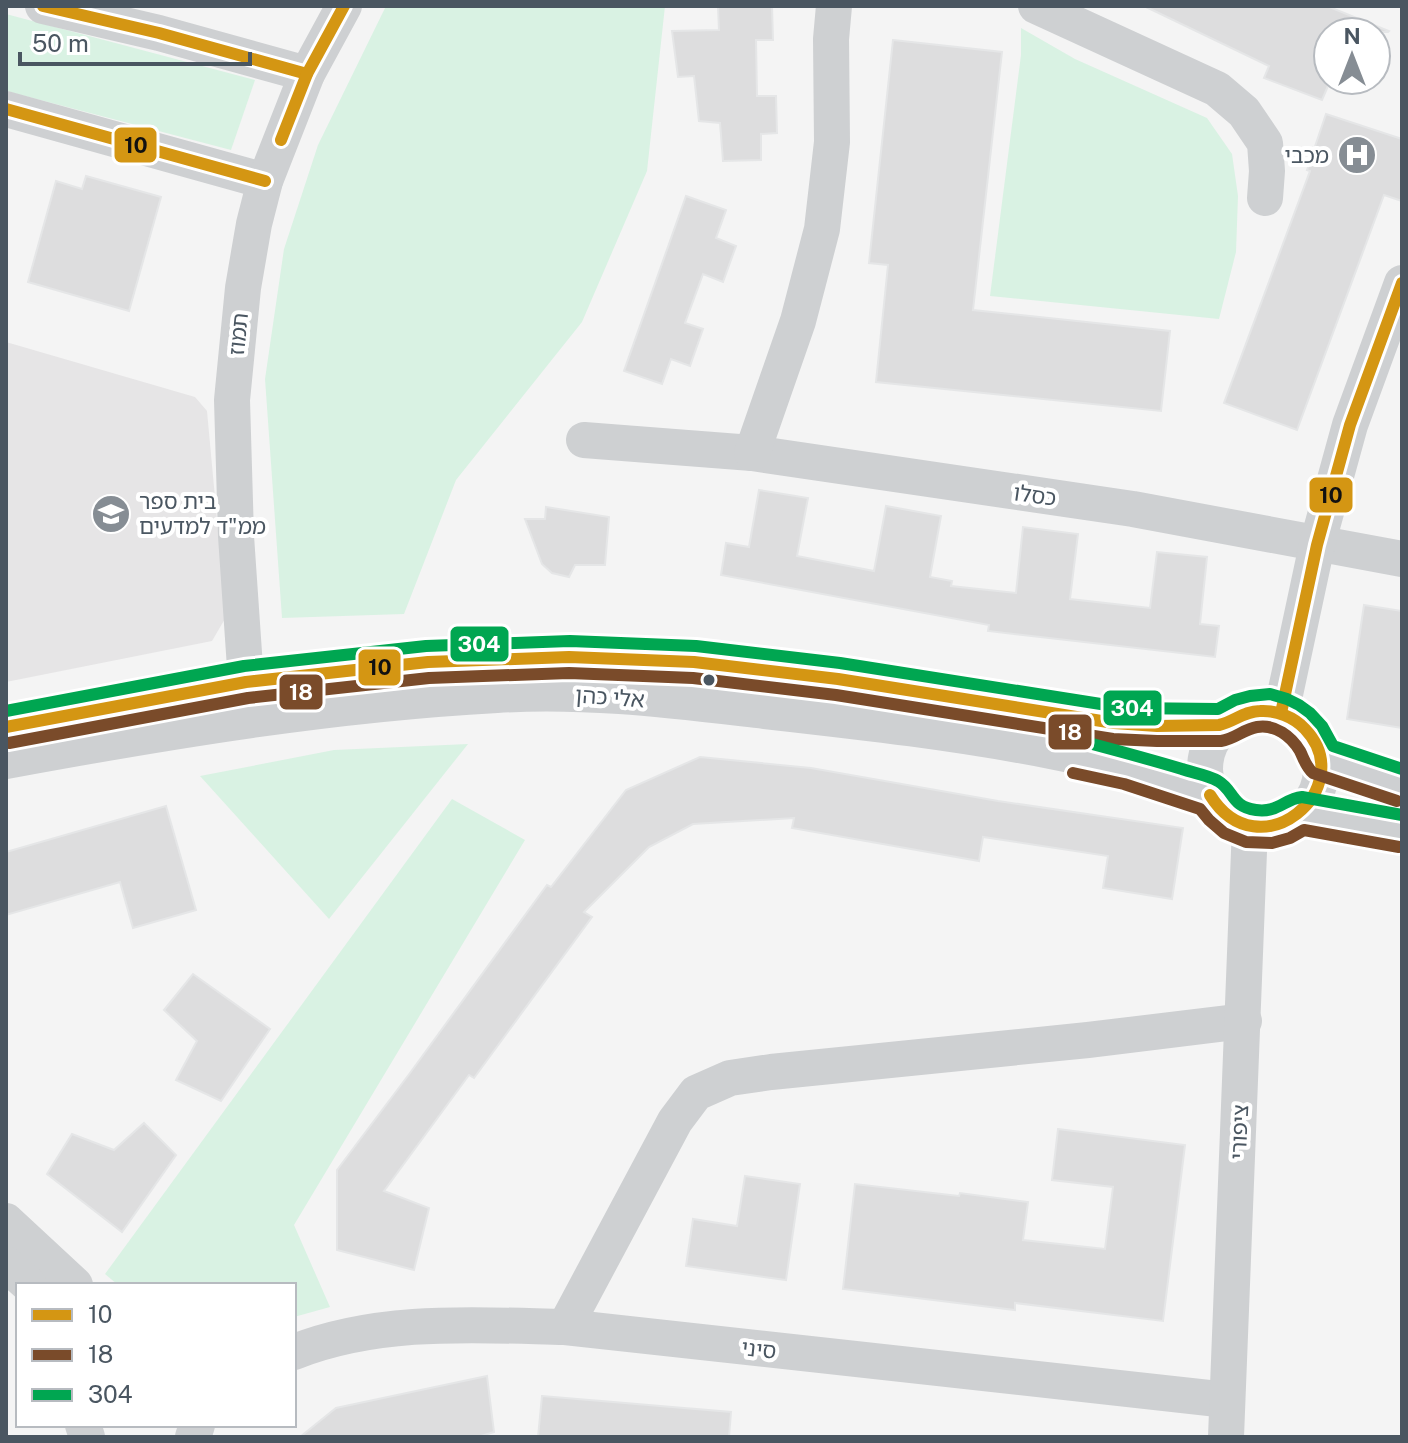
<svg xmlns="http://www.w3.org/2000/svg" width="1408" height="1443" viewBox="0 0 1408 1443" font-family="'Public Sans','Noto Sans Hebrew',sans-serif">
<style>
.education{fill:#e6e5e6}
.green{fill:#d9f2e3}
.building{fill:#ddddde;stroke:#e5e6e7;stroke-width:2}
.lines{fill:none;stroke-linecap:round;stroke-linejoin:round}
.minor{stroke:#ced0d2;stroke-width:36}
.bus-1-casing{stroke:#fff;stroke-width:18}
.bus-2-casing{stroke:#fff;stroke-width:18}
.bus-3-casing{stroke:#fff;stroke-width:18}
.bus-1{stroke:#d49613;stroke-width:12}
.bus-2{stroke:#7a4b2a;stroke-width:12}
.bus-3{stroke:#00a651;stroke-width:12}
.bus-dot{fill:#4a5661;stroke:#fff;stroke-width:3}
.labels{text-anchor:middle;stroke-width:8;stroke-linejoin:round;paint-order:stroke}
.poi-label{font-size:22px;fill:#4a5661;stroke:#fff;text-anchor:end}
.street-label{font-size:22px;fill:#4a5661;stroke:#fff}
.line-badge{stroke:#fff;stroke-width:3}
.badge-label{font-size:22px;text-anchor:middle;font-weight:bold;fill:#fff}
.pale-badge-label{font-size:22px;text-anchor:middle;font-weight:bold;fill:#111}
</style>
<rect width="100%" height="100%" fill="#f4f4f4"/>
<polygon class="education" points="6,342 195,397 207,411 226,617 212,641 6,682"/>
<g class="green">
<polygon points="386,6 665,6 647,171 582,322 456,480 404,614 282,618 265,379 284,249 318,145"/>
<polygon points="6,14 255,80 231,150 6,91"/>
<polygon points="1021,28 1075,59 1207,118 1232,154 1238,196 1236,252 1219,319 990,296 1021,55"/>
<polygon points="468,744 329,919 200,776 334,750"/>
<polygon points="452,799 525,840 294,1225 330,1307 294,1317 294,1285 118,1285 105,1274"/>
</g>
<g class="building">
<polygon points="718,6 772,6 773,40 756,40 757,96 776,96 777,133 761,134 761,160 723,161 720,123 699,121 694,76 678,77 672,31 719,30"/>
<polygon points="1144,6 1327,6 1389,31 1388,32 1328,32 1328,86 1322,100 1264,78 1269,66"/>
<polygon points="893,40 1002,52 973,310 1170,331 1161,411 876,382 888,265 869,263"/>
<polygon points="1326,114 1402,139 1402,201 1384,195 1297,430 1224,403 1310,171 1307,170"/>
<polygon points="86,176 161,197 129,311 28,282 56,181 82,189"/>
<polygon points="686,196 726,210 716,238 736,246 723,282 703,274 685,323 703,329 690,366 671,359 662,384 624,371"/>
<polygon points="759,490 808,498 797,556 874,571 886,506 941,516 930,577 952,581 951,586 1016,593 1023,527 1078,534 1070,599 1150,608 1157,552 1207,557 1200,624 1219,626 1215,657 988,631 989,625 721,575 726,543 749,547"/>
<polygon points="546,507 609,517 605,565 575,565 569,577 552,573 542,564 525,519 545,519"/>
<polygon points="1364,605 1402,611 1402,728 1347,719"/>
<polygon points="700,757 811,768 998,801 1183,828 1172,899 1103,888 1108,856 983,837 979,861 792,828 794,818 693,824 649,847 584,912 592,917 474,1078 469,1075 384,1191 429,1208 414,1270 337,1250 337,1170 410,1073 547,885 551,887 626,790"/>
<polygon points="166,806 196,910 133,928 120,882 6,915 6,852"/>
<polygon points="193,974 270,1029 221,1101 176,1080 197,1041 164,1010"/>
<polygon points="144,1123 176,1155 122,1232 47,1174 72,1134 114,1150"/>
<polygon points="1058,1129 1185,1145 1163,1321 1015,1303 1015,1310 843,1289 855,1184 959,1196 960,1193 1028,1202 1023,1240 1105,1249 1113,1187 1052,1180"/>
<polygon points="745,1176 800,1184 786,1280 686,1266 693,1219 737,1226"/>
<polygon points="487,1376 494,1432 478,1437 300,1437 336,1408"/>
<polygon points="542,1396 731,1412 729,1437 538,1437"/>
</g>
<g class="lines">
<g class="minor">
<polyline points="43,6 159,33 307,74"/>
<polyline points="1036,6 1217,89 1244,112 1265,143 1267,171 1265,198"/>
<polyline points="6,109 265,181"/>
<polyline points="584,440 752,453 1133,509 1402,559"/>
<polyline points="752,453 798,321 822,229 832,142 831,39 834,6"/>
<polyline points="246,682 236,536 232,400 243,288 254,224 265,181 307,74 344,6"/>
<circle cx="1263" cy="769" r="58"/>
<polyline points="1281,713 1317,545 1350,425 1402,283"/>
<polyline points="6,727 246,682 428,662 569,657 694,662 838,679 1114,723 1157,727 1225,724"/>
<polyline points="1321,759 1402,786"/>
<path d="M6 761C169 731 332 704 497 695 586 689 677 701 765 711 863 722 960 733 1056 752 1109 762 1159 778 1210 795"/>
<polyline points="1301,813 1402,831"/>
<polyline points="6,1221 75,1285"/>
<polyline points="6,1264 29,1285"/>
<polyline points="565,1327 675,1121 696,1093 730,1078 771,1072 1088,1040 1244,1021"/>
<path d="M294 1352C380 1318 475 1325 565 1327L1227 1400"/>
<polyline points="83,1425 87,1437"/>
<polyline points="193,1437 197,1425"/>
<polyline points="1226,1437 1250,826"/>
</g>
<defs>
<g id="bus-1">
<polyline points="43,6 159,33 307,74"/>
<polyline points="6,109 265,181"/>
<polyline points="281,140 307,74 344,6"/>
<polyline points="1281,713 1317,545 1350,425 1402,283"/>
<path d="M6 727 246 682 428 662 569 657 694 662 838 679 1114 723 1157 726 1219 725C1234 722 1244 711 1260 711 1276 710 1294 717 1305 729 1361 788 1259 874 1210 795"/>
</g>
<g id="bus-2">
<path d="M9 743 248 698 429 678 569 673 693 678 836 695 1113 739 1157 741H1221C1235 739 1244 729 1257 727 1275 724 1291 736 1300 751 1304 759 1306 767 1313 773L1397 801"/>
<polyline points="1073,773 1124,784 1200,809 1209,820 1224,833 1246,842 1272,843 1290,838 1304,830 1399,847"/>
</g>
<g id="bus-3">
<polyline points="6,711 244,666 426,646 570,641 696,646 840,663 1126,708 1218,709 1235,700 1250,696 1270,694 1287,699 1299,705 1310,713 1322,726 1333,746 1402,769"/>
<path d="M1081 741C1115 750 1149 759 1182 769 1193 773 1208 775 1218 781 1234 790 1231 807 1256 810 1278 813 1284 799 1302 797L1402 815"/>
</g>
</defs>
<use href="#bus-1" class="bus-1-casing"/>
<use href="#bus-2" class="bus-2-casing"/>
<use href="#bus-3" class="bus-3-casing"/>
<use href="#bus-1" class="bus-1"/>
<use href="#bus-2" class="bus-2"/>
<use href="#bus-3" class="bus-3"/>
</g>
<defs>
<symbol id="hospital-disc" viewBox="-11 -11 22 22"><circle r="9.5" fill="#868d94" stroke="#fff"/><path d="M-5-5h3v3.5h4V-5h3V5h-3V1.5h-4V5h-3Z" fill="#fff"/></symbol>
<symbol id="school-disc" viewBox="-11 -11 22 22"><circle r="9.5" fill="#868d94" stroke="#fff"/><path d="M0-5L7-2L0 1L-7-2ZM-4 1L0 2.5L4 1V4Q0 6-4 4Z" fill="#fff"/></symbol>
</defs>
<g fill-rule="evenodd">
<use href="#hospital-disc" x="1335" y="133" width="44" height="44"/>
<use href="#school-disc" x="89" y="492" width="44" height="44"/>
</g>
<circle class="bus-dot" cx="709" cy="680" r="7"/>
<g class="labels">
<g class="poi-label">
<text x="1329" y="163">מכבי</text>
<text x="139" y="509" text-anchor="start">בית ספר<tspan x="139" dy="25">ממ"ד למדעים</tspan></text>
</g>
<g class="street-label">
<text transform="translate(238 334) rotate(-84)" y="8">תמוז</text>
<text transform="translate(1035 495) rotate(8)" y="8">כסלו</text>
<text transform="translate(610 697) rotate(4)" y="8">אלי כהן</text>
<text transform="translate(1239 1132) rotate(-87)" y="8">ציפורי</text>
<text transform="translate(759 1349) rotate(6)" y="8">סיני</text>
</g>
</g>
<g class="line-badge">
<rect x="113" y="126" width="45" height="38" rx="8" fill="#d49613"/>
<rect x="1308" y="476" width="46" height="38" rx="8" fill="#d49613"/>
<rect x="449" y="625" width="61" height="38" rx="8" fill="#00a651"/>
<rect x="357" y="648" width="45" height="39" rx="8" fill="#d49613"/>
<rect x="278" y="673" width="46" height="38" rx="8" fill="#7a4b2a"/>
<rect x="1102" y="689" width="61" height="38" rx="8" fill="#00a651"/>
<rect x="1047" y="713" width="46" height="38" rx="8" fill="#7a4b2a"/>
</g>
<g class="badge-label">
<text x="479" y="652">304</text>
<text x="301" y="700">18</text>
<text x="1132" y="716">304</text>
<text x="1070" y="740">18</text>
</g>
<g class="pale-badge-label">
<text x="136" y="153">10</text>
<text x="1331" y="503">10</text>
<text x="380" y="675">10</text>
</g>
<rect width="1408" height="1443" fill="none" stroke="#4a5661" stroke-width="16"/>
<rect x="16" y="1283" width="280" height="144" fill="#ffffff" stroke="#b7bbc0" stroke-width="2"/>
<rect x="32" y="1309" width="40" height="12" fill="#d49613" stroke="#b7bbc0" stroke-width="2"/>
<text x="88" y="1323" font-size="24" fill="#4a5661">10</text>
<rect x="32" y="1349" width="40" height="12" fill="#7a4b2a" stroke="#b7bbc0" stroke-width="2"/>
<text x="88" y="1363" font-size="24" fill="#4a5661">18</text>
<rect x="32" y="1389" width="40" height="12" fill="#00a651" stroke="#b7bbc0" stroke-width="2"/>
<text x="88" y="1403" font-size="24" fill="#4a5661">304</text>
<g transform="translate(1352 56)"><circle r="38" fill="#ffffff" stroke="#b7bbc0" stroke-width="2"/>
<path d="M0-6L14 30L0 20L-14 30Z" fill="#868d94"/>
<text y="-12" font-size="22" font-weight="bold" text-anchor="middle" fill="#4a5661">N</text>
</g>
<path d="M20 52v12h230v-12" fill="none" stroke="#4a5661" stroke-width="4"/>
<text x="32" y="52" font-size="24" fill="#4a5661" stroke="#ffffff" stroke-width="6" paint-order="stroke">50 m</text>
</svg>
